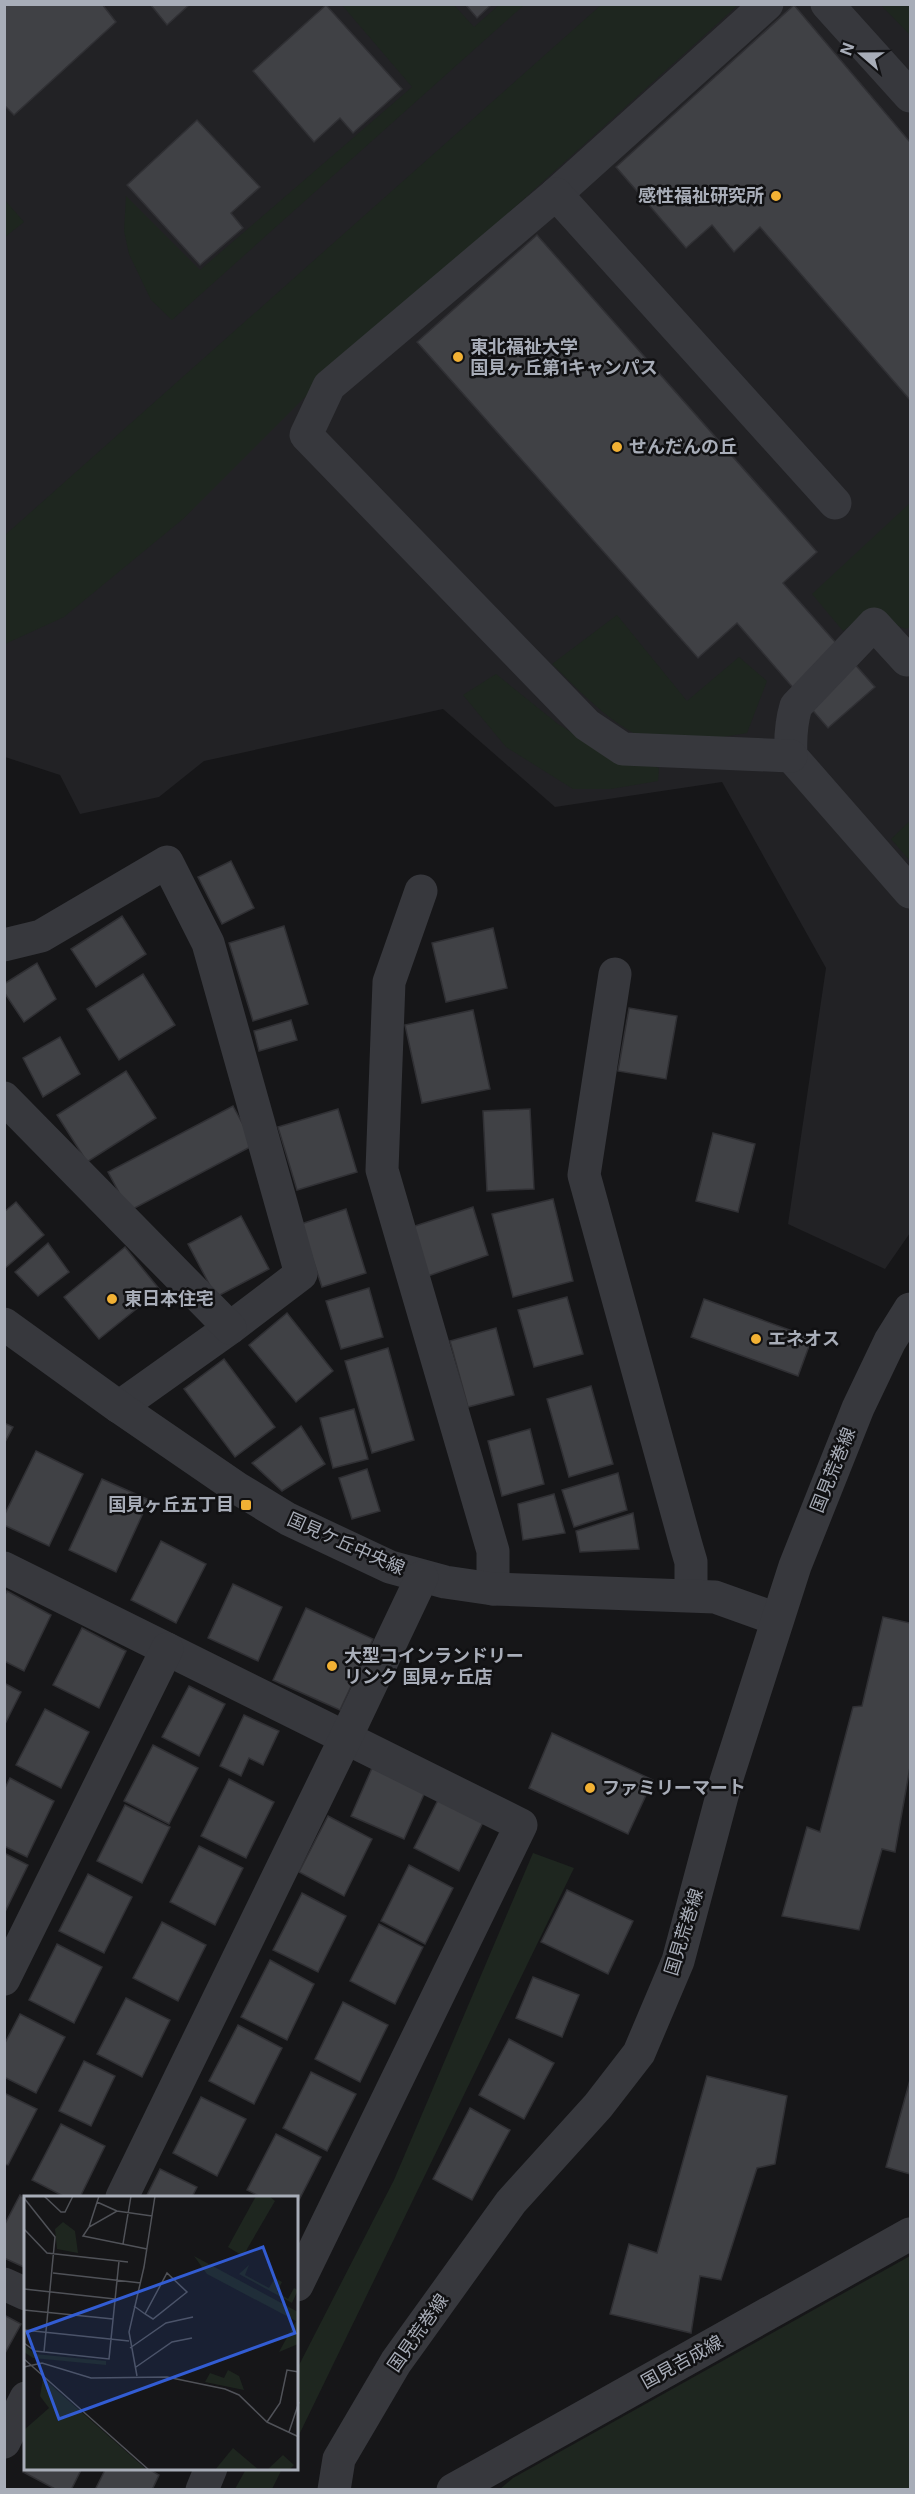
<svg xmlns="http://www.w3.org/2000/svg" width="915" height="2494" viewBox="0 0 915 2494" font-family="Inter,'Noto Sans JP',sans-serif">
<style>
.built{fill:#222225}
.green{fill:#1e261f}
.building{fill:#404145;stroke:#303034;stroke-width:1.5}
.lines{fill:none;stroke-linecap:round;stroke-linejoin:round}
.minor{stroke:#37383d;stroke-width:33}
.poi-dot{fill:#f2b134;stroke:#111113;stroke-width:2}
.labels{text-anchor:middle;stroke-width:5;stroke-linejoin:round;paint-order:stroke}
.poi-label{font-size:18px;font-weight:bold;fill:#a8adb8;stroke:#111113;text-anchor:start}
.street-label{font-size:18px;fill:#a8adb8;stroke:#111113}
.inset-road{fill:none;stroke:#505258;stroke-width:1.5}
.view{fill:#325cd3;fill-opacity:0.15;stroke:#325cd3;stroke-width:3}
.inset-edge{fill:none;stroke:#a8adb8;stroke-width:3}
</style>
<rect width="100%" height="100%" fill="#161618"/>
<polygon class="built" points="5,5 910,5 910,1233 885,1269 788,1224 826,968 722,782 555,807 443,709 204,761 159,797 80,814 60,775 5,757"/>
<g class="green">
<polygon points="342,5 454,5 474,27 499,5 524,5 172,320 151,300 129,254 124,231 126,196 200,270 412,87"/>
<polygon points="601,5 738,5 303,399 183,519 64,617 5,644 4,536"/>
<polygon points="881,5 910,5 910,35"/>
<polygon points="4,199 24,222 5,237 4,237"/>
<polygon points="910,503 910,627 906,629 893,624 856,621 843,631 812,594"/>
<path d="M617 615 687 701 739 657 767 681 747 733C721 737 691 745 664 743 623 739 580 691 552 664Z"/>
<polygon points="496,674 558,724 589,743 659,768 658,781 611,789 573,789 506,747 463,695"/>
<polygon points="910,821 910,861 891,839"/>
<polygon points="533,1853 574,1868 297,2439 297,2369 394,2180"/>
<polygon points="910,2256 910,2489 500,2489 513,2478"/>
<polygon points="246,2469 246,2468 282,2469 272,2489 235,2489"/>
</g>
<g class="building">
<polygon points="4,4 102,4 116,22 14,115 4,105"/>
<polygon points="150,4 190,4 167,25"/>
<polygon points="465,4 492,4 477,18"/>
<polygon points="326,5 402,89 353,133 340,118 314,142 253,71"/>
<polygon points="794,5 910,142 910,400 760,227 734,252 712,225 686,248 616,167"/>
<polygon points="197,120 260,187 231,213 243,228 200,265 127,185"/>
<polygon points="537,235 817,552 783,583 875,687 828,728 737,623 698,658 417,342"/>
<polygon points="231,861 254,908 222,924 198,877"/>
<polygon points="122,916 146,954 96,987 71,949"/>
<polygon points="284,926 308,1004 253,1021 229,943"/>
<polygon points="493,928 507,988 446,1002 432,943"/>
<polygon points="37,963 56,999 24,1022 4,992 4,984"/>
<polygon points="143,974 175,1025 119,1060 87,1009"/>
<polygon points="629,1008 677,1016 666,1079 618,1071"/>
<polygon points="473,1010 490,1089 422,1103 405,1025"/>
<polygon points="291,1020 297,1040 259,1051 254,1031"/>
<polygon points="60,1037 80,1074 43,1097 23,1058"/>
<polygon points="126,1071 156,1118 87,1162 57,1115"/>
<polygon points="233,1106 254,1145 129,1211 108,1172"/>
<polygon points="338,1109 357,1172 297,1190 278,1127"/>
<polygon points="530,1109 534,1189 487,1191 483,1111"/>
<polygon points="713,1133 755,1144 738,1212 696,1201"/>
<polygon points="553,1199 573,1281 513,1297 492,1214"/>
<polygon points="16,1202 44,1235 4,1269 4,1212"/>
<polygon points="473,1207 488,1255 428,1276 412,1227"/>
<polygon points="346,1209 366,1273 322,1287 301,1224"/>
<polygon points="241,1216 269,1269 216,1297 188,1244"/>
<polygon points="48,1243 69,1272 38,1296 15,1272"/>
<polygon points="125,1247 160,1290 99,1339 64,1297"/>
<polygon points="369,1288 383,1337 341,1349 326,1301"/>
<polygon points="567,1297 583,1354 534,1367 518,1310"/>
<polygon points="704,1299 812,1338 798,1376 691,1337"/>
<polygon points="287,1313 333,1371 296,1402 249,1345"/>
<polygon points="496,1328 514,1395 468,1407 450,1341"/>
<polygon points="388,1348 414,1440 372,1453 345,1361"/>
<polygon points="224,1359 275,1427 235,1457 184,1389"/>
<polygon points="591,1386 613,1464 569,1477 547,1399"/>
<polygon points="354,1409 368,1459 333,1468 320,1418"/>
<polygon points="4,1423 13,1427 4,1444"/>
<polygon points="301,1426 325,1464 282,1491 252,1463"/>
<polygon points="530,1429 544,1484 502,1496 488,1441"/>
<polygon points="36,1451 83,1474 49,1546 4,1525 4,1516"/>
<polygon points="367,1469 380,1511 352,1519 339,1478"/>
<polygon points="618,1473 627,1510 574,1527 562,1490"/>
<polygon points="102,1479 149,1500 116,1572 69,1550"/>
<polygon points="554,1494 565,1533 523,1540 518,1504"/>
<polygon points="633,1513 639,1549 580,1552 576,1531"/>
<polygon points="161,1541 206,1564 176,1623 131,1600"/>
<polygon points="233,1584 282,1607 258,1661 208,1638"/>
<polygon points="7,1591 51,1615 24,1671 4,1661 4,1597"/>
<polygon points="306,1608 373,1639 340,1710 273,1680"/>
<polygon points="883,1617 910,1623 910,1767 895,1852 882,1849 859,1930 782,1916 807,1827 820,1832 853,1707 862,1706"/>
<polygon points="82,1628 126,1651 99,1708 53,1685"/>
<polygon points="4,1683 21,1692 4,1726"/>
<polygon points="189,1686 225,1704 199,1756 162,1737"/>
<polygon points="45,1709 89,1732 61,1788 16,1765"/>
<polygon points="244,1715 279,1731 263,1765 249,1758 241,1776 220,1766"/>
<polygon points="552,1733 653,1780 628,1834 529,1788"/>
<polygon points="153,1745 198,1768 169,1824 124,1801"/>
<polygon points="372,1768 425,1792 404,1839 351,1816"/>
<polygon points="10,1778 54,1801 27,1857 4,1846 4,1790"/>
<polygon points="229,1779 274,1802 246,1858 201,1836"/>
<polygon points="442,1792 487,1814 459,1871 414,1848"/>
<polygon points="125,1805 170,1827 142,1883 97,1861"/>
<polygon points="328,1816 372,1839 344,1896 299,1872"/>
<polygon points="199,1846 243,1868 215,1925 170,1902"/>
<polygon points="4,1853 28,1865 4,1914"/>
<polygon points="409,1865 453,1888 425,1944 381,1921"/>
<polygon points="88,1874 132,1897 104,1953 59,1931"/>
<polygon points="567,1890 633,1921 608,1974 541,1942"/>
<polygon points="302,1893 346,1916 318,1972 273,1950"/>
<polygon points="162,1922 206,1945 178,2001 133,1978"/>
<polygon points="379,1924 423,1947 395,2004 350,1981"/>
<polygon points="57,1944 102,1967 74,2023 29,2000"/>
<polygon points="270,1960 314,1984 287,2040 241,2017"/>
<polygon points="533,1977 579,1995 562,2037 516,2018"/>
<polygon points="126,1998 170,2020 142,2077 97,2054"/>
<polygon points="343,2002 388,2025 360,2082 315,2059"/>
<polygon points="20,2014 65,2037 36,2093 4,2077 4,2045"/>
<polygon points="238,2025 282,2048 254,2104 209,2081"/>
<polygon points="509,2039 554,2063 524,2119 479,2095"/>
<polygon points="84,2061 115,2076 91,2126 59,2111"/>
<polygon points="311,2072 356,2094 327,2151 283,2128"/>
<polygon points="707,2076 787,2096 775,2164 757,2168 721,2280 700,2276 691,2333 610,2314 629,2244 657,2253"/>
<polygon points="910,2080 910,2174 886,2167"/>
<polygon points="4,2093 37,2109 8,2165 4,2164"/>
<polygon points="201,2097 246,2119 217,2176 173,2153"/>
<polygon points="470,2108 510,2130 472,2200 433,2179"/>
<polygon points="61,2124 105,2146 80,2197 65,2197 32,2180"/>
<polygon points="276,2134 321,2157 297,2204 297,2197 261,2197 247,2190"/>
<polygon points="160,2169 197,2187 192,2197 146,2197"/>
<polygon points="20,2195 26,2198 26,2268 4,2258 4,2226"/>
<polygon points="4,2315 21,2324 4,2355"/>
<polygon points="26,2468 82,2468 71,2490 57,2490 23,2472"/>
<polygon points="106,2468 147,2468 159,2475 152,2490 95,2490"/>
</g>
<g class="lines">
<g class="minor">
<polyline points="827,4 910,96"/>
<polyline points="556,194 767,4"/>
<path d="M907 660 874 624 796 706C791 723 790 738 791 756L910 892"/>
<polyline points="791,756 623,749 587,725 306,435 329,386 556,194 835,503"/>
<polyline points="421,891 389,982 382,1170 493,1551 493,1589"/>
<polyline points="4,945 41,936 167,862 208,943 301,1274 230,1328 119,1407"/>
<polyline points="615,974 584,1175 686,1545 691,1562 691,1595"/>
<polyline points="4,1098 230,1328"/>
<polyline points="4,1324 119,1407 237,1488 288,1519 390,1567 445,1582 493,1589 715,1597 777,1619"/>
<polyline points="4,1568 521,1825 297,2285"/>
<polyline points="4,1979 167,1649"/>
<polyline points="122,2197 346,1737 422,1577"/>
<polyline points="4,2284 26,2294"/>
<polyline points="4,2442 26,2398"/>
<polyline points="202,2490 211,2468"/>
<polyline points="334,2490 339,2459 396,2362 511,2202 598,2106 639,2053 678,1961 726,1781 795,1566 858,1408 890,1341 910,1309"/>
<polyline points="453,2490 910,2234"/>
</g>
</g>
<g class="poi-dot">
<circle cx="776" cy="196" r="6"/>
<circle cx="458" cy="357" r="6"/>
<circle cx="617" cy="447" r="6"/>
<circle cx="112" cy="1299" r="6"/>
<circle cx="756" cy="1339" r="6"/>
<rect x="240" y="1499" width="12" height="12" rx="3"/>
<circle cx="332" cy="1666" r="6"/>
<circle cx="590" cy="1788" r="6"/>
</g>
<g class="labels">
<g class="poi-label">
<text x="764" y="202" text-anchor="end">感性福祉研究所</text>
<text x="470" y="353">東北福祉大学<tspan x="470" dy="21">国見ヶ丘第1キャンパス</tspan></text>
<text x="629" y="453">せんだんの丘</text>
<text x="124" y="1305">東日本住宅</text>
<text x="768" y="1345">エネオス</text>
<text x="234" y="1511" text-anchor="end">国見ヶ丘五丁目</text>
<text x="344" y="1662">大型コインランドリー<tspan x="344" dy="21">リンク 国見ヶ丘店</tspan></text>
<text x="602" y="1794">ファミリーマート</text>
</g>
<g class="street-label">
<text transform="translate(833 1470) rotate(-68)" y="6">国見荒巻線</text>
<text transform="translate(346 1544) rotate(24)" y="6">国見ケ丘中央線</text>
<text transform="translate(684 1932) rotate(-73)" y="6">国見荒巻線</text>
<text transform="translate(418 2333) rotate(-55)" y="6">国見荒巻線</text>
<text transform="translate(682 2362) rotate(-29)" y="6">国見吉成線</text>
</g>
</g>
<g transform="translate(24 2196)">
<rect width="274" height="274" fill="#161618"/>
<path d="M232 0H245L251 5 219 60 204 51ZM39 26 51 35 54 57 33 53 31 33ZM170 60 274 116V148L255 156 272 125 183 78ZM225 69 221 79 245 92 251 82 258 86 253 96 264 103 270 92 274 94 268 107 215 78ZM0 149 11 158 82 165V169L9 162 0 156ZM204 174 215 180 220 194 181 186 186 177 200 182ZM19 182 123 274H0V234L25 212 16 200ZM209 252 235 274H191ZM259 259 270 269 265 274H243Z" fill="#1e261f"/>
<path class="inset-road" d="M20 0 37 16H41L49 0M0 2 31 41 20 156M73 6 93 15M65 31 75 0M0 33 23 57 104 66M99 48 107 0M123 53 59 40 65 31 93 15 128 20M29 77 117 87M0 93 91 103M110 110 121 118 129 123 163 96 143 77 121 118M0 114 89 123M0 134 105 145M0 147 11 155 85 163 95 65M106 152 142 127 169 121M0 163 125 274M0 171 18 167 67 182 143 181 201 193 215 199 243 226 275 241M112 171 148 146 168 142M113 180 105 136 120 71 131 0M243 226 256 207 263 174 275 176M265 236 275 206"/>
<path class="view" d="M239 51 271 137 35 223 3 136Z"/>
<rect width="274" height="274" class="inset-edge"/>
</g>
<rect width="915" height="2494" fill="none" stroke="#a8adb8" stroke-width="12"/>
<g transform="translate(861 54) rotate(290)" stroke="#111113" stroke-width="4.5" paint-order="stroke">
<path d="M0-4.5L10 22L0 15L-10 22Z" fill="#a8adb8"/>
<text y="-9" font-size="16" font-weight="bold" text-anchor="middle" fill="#a8adb8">N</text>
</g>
</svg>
